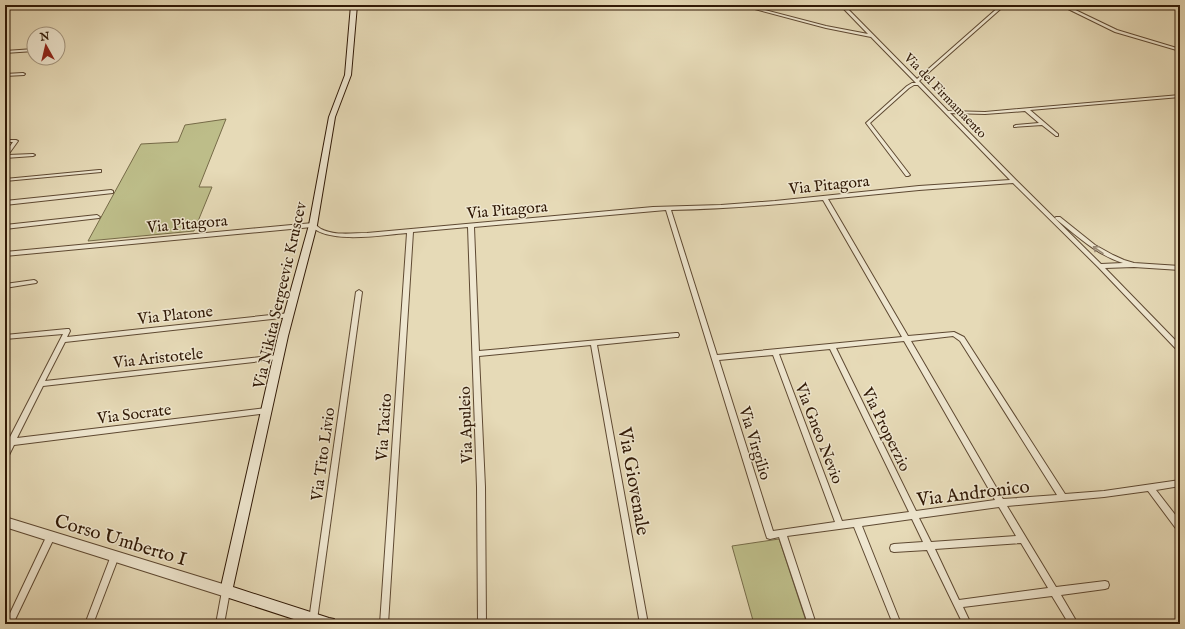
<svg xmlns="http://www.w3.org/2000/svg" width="1185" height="629" viewBox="0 0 1185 629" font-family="'IM FELL English',serif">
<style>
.green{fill:#bdbd89;stroke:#766b48}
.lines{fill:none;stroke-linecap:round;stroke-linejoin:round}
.minor-casing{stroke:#5e4932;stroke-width:2}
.tertiary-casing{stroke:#5e4932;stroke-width:2}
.secondary-casing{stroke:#301906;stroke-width:2}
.minor{fill:#efe7d0;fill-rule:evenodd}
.tertiary{fill:#efe7d0;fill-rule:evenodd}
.secondary{fill:#efe7d0;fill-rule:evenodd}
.oneway{stroke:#998a75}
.labels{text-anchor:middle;stroke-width:3;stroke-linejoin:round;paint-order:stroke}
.far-street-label{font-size:13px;fill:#301906;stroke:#efe7d0}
.street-label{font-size:16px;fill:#301906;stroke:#efe7d0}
.near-street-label{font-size:19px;fill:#301906;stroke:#efe7d0}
</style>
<rect width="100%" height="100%" fill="#e6dab7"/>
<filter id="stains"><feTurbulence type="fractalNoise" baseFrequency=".005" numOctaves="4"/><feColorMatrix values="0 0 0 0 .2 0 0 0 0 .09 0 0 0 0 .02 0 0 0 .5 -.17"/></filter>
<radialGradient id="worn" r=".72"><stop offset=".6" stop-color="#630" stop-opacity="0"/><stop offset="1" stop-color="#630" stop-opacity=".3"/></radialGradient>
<g class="green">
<polygon points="226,119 199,187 212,187 194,231 88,241 141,144 178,142 185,125"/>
<polygon points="779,539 807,624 754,624 732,546"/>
</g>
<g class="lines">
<defs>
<g id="minor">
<path d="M740 5H746L826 26 868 34 840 5H844L917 79 1001 5H1005L919 81 948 111 985 112 1180 95V97L1030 110 1058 134V136H1056L1042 125 1014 127V126L1016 125 1039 123 1025 111 985 114 950 113 1016 180 1101 264 1123 263C1097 255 1077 236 1056 219L1055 218 1056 217H1060L1095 245 1113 255 1124 260 1134 263 1180 266V270L1134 267 1105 268 1180 345V351H1178L1098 267 1013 183 919 190 828 199 908 336 954 332 964 337 1065 494 1104 491 1180 480V486L1156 490 1180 521V531L1177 530 1148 491 1104 497 1007 506 1056 587 1105 581 1108 582 1109 585 1108 588 1105 589 1061 595 1078 624H1069L1052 596 963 607 971 624H963L927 550 894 552 891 551 890 548 891 545 894 544 923 542 912 519 862 526 901 624H893L854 527 787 536 816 624H808L779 537 770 539 767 538 766 535 666 210 474 227 479 351 676 333H678L679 335 678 337H676L597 345 648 624H640L591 345 479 356 485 487 486 624H478L477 487 468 227 413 232 388 624H380L407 233C383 235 331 244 312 227L5 256V252L313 223C316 225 318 227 321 229 334 236 353 233 367 233L653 207 721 205 775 201 919 186 1010 180 918 85H914L909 88 870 123 910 175 908 176H906L866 123 907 86 912 83H916L871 37 826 28ZM823 200 902 337 717 355 671 210C722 209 773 205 823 200ZM953 336 960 341 1057 495 1003 499 911 341ZM904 341 995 500 916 511 836 348ZM830 349 909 512 842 521 779 354ZM773 355 835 522 773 531 719 360ZM999 507 1016 536 931 542 919 518ZM1021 543 1048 588 959 600 935 549Z"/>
<polygon points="1060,5 1065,5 1117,30 1180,49 1180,51 1115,32"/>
<polygon points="34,49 34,51 5,53 5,51"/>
<polygon points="23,73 25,74 24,75 5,76 5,74"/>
<polygon points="5,140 16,140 18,141 8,155 33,154 35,155 33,156 5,158 5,153 13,142 5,142"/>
<polygon points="99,170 101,170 101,172 5,181 5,179"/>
<polygon points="111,190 113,191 113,193 5,205 5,201"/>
<polygon points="97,215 100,217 99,218 5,229 5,225"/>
<polygon points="34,280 36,281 37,282 36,283 5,288 5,284"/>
<polygon points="359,290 362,292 317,620 316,623 314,624 310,623 309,620 356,292"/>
<polygon points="290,313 293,315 290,317 65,342 45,381 279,355 281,355 282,357 281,359 279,359 43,386 17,438 266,408 268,409 269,411 268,413 14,445 8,457 5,458 5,448 6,446 5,446 5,440 9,439 63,334 5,339 5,335 67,329 69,329 70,331 67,337"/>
<polygon points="51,532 54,533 55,536 13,624 5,624 48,533"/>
<polygon points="115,552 118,553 119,556 93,624 85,624 112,553"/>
<polygon points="226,587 229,588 230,591 224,624 216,624 222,591 223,588"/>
</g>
<polygon id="tertiary" points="5,517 226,585 230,587 232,591 230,595 226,597 5,527"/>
<polygon id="secondary" points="351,5 357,5 351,75 335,117 317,225 288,336 233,587 329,618 334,619 335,624 309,624 226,597 222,595 220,591 278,336 309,225 329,117 345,75"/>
</defs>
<use href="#minor" class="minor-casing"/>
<use href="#tertiary" class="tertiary-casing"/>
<use href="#secondary" class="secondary-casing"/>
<use href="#minor" class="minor"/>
<use href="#tertiary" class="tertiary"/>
<use href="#secondary" class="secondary"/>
</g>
<defs><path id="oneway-shaft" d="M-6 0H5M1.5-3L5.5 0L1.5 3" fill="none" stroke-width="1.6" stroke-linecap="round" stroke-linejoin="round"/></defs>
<use class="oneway" href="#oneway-shaft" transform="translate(1098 250) rotate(-145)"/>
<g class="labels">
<g class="far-street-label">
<text transform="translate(946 95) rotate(46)" y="5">Via del Firmamaento</text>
</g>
<g class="street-label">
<text transform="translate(829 184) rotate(-6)" y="6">Via Pitagora</text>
<text transform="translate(507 209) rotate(-5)" y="6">Via Pitagora</text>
<text transform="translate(187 223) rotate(-5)" y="6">Via Pitagora</text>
<text transform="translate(279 295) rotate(-77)" y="6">Via Nikita Sergeevic Kruscev</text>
<text transform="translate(175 314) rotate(-6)" y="6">Via Platone</text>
<text transform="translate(158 357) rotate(-6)" y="6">Via Aristotele</text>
<text transform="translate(134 413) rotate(-7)" y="6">Via Socrate</text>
<text transform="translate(465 425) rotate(-92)" y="6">Via Apuleio</text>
<text transform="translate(383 427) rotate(-86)" y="6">Via Tacito</text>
<text transform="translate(887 429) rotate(64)" y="6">Via Properzio</text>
<text transform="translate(820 433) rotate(69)" y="6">Via Gneo Nevio</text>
<text transform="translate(756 443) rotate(73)" y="6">Via Virgilio</text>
<text transform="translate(322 454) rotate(-82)" y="6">Via Tito Livio</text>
</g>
<g class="near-street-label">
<text transform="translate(635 481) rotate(80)" y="7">Via Giovenale</text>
<text transform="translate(973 492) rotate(-7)" y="7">Via Andronico</text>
<text transform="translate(121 539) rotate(17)" y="7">Corso Umberto I</text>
</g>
</g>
<rect width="1185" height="629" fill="none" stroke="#e6dab7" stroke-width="20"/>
<rect x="6" y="6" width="1173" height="617" fill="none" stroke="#301906" stroke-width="2"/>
<rect x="10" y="10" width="1165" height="609" fill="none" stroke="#301906"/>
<g transform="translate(46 46) rotate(352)"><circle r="19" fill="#efe7d0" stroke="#a3957f"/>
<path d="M0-3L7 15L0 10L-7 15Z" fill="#8f2418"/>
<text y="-6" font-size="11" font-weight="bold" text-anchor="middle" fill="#301906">N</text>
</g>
<rect width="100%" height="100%" filter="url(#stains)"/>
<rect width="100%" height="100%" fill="url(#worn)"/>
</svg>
